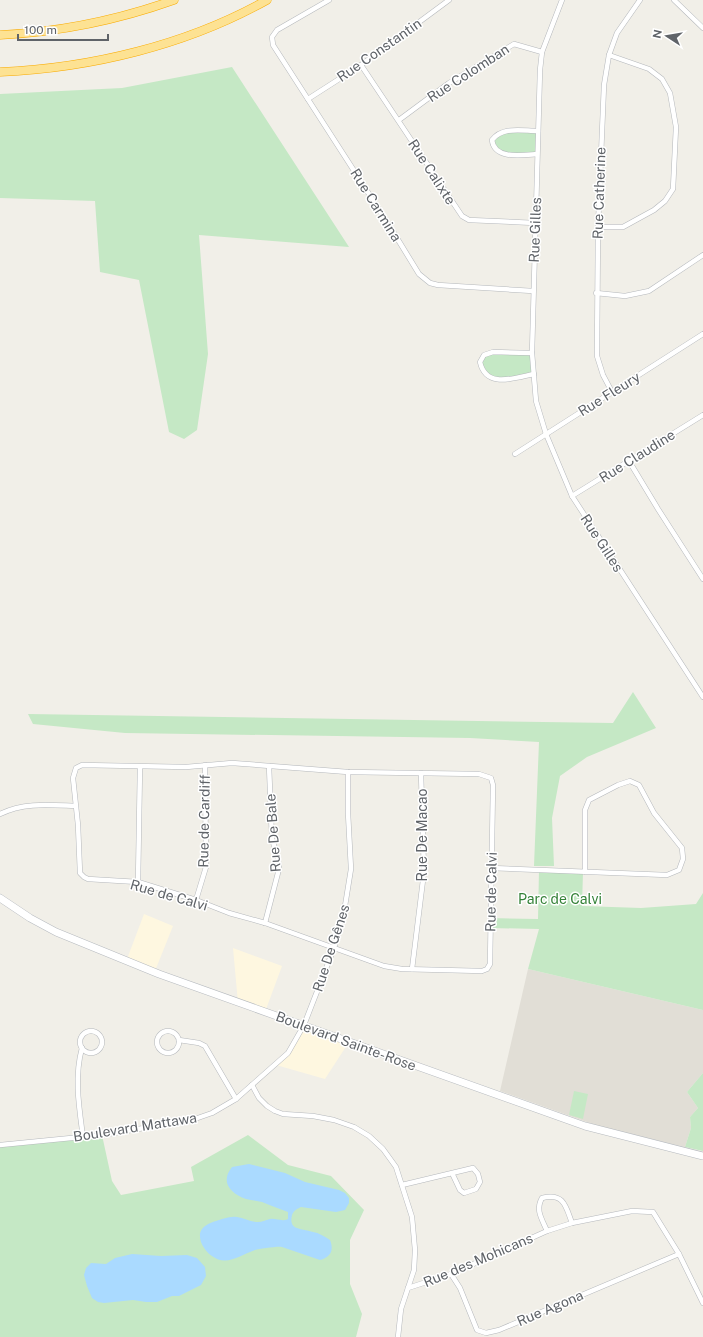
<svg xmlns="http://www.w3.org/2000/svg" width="703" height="1337" viewBox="0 0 703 1337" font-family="'Public Sans',sans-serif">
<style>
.commercial{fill:#fef7e0}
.education{fill:#e1ded6}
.green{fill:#c5e8c5}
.water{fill:#aadaff}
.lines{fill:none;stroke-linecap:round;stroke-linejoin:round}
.street-casing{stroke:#b5b8bc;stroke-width:5.5}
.secondary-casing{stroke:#b6babf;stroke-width:8}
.highway-casing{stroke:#f9ab00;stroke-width:9}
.street{stroke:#fff;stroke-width:4.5}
.secondary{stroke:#fff;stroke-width:7}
.highway{stroke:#fde293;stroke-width:8}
.labels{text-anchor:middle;stroke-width:3;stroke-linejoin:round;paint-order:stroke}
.street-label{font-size:14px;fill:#5f6368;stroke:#fff}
.park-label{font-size:14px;fill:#348238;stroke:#fff}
</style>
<rect width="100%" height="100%" fill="#f1efe8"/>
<g class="commercial">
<polygon points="144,914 173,926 155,971 127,959"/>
<polygon points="233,948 282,966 265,1012 238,1003"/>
<polygon points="304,1025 349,1042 325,1079 276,1065 288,1053"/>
</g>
<polygon class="education" points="528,969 703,1010 703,1073 687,1092 698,1108 690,1117 691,1128 685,1147 598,1126 500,1091"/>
<g class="green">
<polygon points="232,67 349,247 199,235 208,354 197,430 184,439 169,432 139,280 100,272 95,201 0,198 0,94 122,88"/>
<polygon points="504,131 538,131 537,154 510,155 497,151 492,140"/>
<polygon points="493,352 532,353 534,374 503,380 490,378 480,362 484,355"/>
<polygon points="633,692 656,728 587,757 560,776 552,818 554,866 534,866 539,742 470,738 125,733 33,724 28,714 613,723"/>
<polygon points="539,870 583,872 582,906 641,908 696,904 703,893 703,1010 528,969 539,929 490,928 490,918 538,919"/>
<polygon points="703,1073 703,1151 685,1147 691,1128 690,1117 698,1108 687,1092"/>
<polygon points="574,1091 588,1094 583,1119 569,1115"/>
<polygon points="102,1135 112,1181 121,1195 194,1181 191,1167 248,1135 288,1165 331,1176 364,1210 350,1240 350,1284 362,1314 356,1337 0,1337 0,1145"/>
</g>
<g class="water">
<path d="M249 1164 285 1173 305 1182 339 1190 345 1193 349 1198V1203L345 1210 336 1212 301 1207C297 1209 294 1210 292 1215 288 1231 302 1228 313 1232 319 1233 324 1236 330 1240 334 1250 331 1257 320 1260L282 1247C278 1246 259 1249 255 1250 241 1255 226 1267 212 1256 207 1253 203 1247 201 1242 196 1226 210 1223 222 1219 227 1218 232 1216 237 1217 244 1218 250 1222 258 1222 262 1222 265 1220 270 1219 276 1218 282 1222 288 1219V1212C279 1209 270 1205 262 1202 257 1201 251 1200 246 1199 230 1193 220 1182 232 1167Z"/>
<polygon points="132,1254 161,1256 187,1255 197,1258 205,1267 206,1276 201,1285 179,1296 172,1296 157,1302 146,1302 133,1300 104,1303 98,1302 92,1298 87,1286 84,1275 86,1268 91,1263 106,1264 115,1258"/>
</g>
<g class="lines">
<defs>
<g id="street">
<polyline points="329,0 277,30 272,37 273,45 389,225 419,274 430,283 438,285 533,291"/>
<polyline points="562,0 542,52 540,70 532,353 536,401 546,434 572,496 703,697"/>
<polyline points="674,0 703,28"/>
<polyline points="361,65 462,216 469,220 535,223"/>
<polyline points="308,99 361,65 449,0"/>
<polyline points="399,120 449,83 514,44 542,52"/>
<path d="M537 154C523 155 494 160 492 140 503 126 522 131 538 131"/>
<polyline points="598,227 623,227 654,210 665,201 673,189 676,127 670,93 662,79 649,69 609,55"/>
<polyline points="596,293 625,296 649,291 703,255"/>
<path d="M532 353 493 352 484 355 480 362C486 389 514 378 534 374"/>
<polyline points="612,392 603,375 597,356 598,227 604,85 609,55 617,33 640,0"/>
<polyline points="515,454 703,334"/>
<polyline points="629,461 658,509 703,579"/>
<polyline points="572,496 703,415"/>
<polygon points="232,763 348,772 479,774 491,778 493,785 490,964 487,969 482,971 402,969 384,966 265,923 229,913 196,900 138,882 88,879 84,877 80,873 78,825 73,778 76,768 82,765 186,767"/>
<path d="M0 814C24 802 50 805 75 806"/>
<polyline points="491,868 667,875 679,870 683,859 682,848 654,813 639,785 630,781 618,785 589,800 585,810 585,872"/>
<polyline points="138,882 140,767"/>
<polyline points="196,900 206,867 205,765"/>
<polyline points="265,923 279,869 278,858 272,839 269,766"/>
<polyline points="412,969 424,872 421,773"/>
<circle cx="168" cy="1042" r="11"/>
<circle cx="91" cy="1042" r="11"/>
<polyline points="179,1040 199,1043 205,1046 236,1099"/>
<path d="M82 1048C74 1077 79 1107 83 1137"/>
<polyline points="252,1085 259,1098 267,1106 275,1111 283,1114 313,1116 334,1120 354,1127 369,1136 383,1149 396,1167 412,1217 415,1250 414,1270 401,1309 398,1337"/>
<polyline points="0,1145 102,1135 192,1120 212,1113 236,1099 288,1053 304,1025 334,948 345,906 351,869 348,813 348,772"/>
<polyline points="402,1185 473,1168 478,1174 480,1182 476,1189 464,1193 460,1190 452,1173"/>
<path d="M547 1231C542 1219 535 1210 542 1198 564 1192 566 1207 572 1223"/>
<polyline points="451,1274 460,1288 477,1330 486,1333 499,1330 679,1254"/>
<polyline points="408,1288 451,1274 547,1231 572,1223 632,1211 653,1212 679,1254 703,1303"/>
</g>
<polyline id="secondary" points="0,898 30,918 56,932 159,974 585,1126 703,1156"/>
<g id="highway">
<path d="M0 35C59 32 118 20 174 0"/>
<path d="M0 72C91 68 187 45 267 0"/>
</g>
</defs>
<use href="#street" class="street-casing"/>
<use href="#secondary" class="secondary-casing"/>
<use href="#highway" class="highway-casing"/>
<use href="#street" class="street"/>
<use href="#secondary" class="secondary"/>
<use href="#highway" class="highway"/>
</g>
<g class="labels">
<g class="street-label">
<text transform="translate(379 50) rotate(-35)" y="5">Rue Constantin</text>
<text transform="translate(468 73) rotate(-33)" y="5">Rue Colomban</text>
<text transform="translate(432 172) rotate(57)" y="5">Rue Calixte</text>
<text transform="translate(599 193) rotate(-88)" y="5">Rue Catherine</text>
<text transform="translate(376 205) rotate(58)" y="5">Rue Carmina</text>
<text transform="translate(535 230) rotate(-88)" y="5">Rue Gilles</text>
<text transform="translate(609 394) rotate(-32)" y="5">Rue Fleury</text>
<text transform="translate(637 456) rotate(-32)" y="5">Rue Claudine</text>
<text transform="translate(602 543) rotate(57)" y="5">Rue Gilles</text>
<text transform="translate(204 821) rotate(-89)" y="5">Rue de Cardiff</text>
<text transform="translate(273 833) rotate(-94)" y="5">Rue De Bale</text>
<text transform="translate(422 835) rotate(-90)" y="5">Rue De Macao</text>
<text transform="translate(491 892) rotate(-89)" y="5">Rue de Calvi</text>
<text transform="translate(169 895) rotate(16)" y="5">Rue de Calvi</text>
<text transform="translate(331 948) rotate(-72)" y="5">Rue De Gênes</text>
<text transform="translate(346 1041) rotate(20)" y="5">Boulevard Sainte-Rose</text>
<text transform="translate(135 1127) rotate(-9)" y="5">Boulevard Mattawa</text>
<text transform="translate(478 1260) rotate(-23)" y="5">Rue des Mohicans</text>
<text transform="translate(550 1308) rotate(-23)" y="5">Rue Agona</text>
</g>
<g class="park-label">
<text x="560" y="904">Parc de Calvi</text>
</g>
</g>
<g transform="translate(667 36) rotate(282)" stroke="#ffffff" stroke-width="3" paint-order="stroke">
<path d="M0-3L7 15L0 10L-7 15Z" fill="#5f6368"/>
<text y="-6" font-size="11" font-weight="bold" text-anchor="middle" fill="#5f6368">N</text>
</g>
<path d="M18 34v6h90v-6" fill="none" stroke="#5f6368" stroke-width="2"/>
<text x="24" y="34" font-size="12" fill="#5f6368" stroke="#ffffff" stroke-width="3" paint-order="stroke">100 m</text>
</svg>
